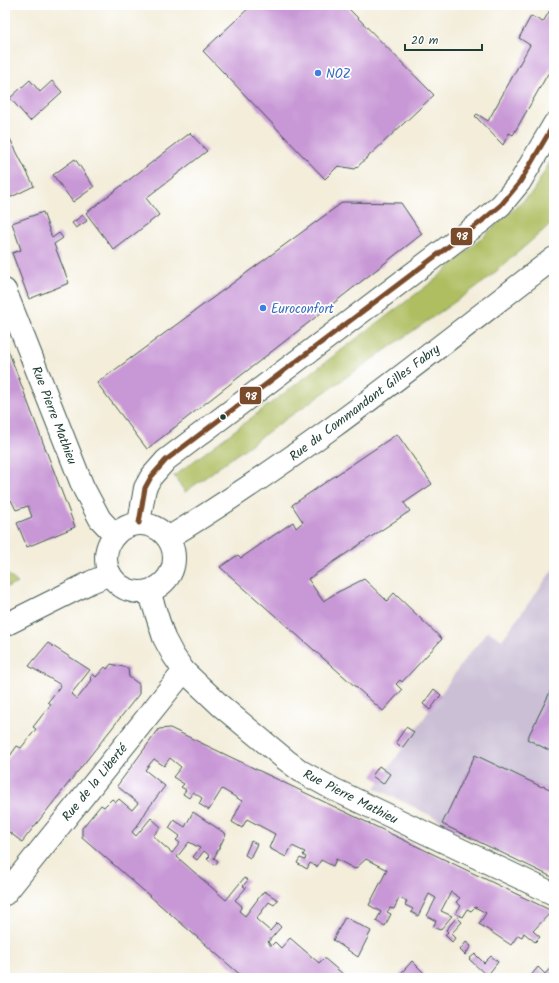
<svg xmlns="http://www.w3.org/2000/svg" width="559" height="983" viewBox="0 0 559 983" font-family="Kalam,sans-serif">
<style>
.industrial{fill:#cbbfd5}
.green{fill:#aebe61;stroke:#667e4a}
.building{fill:#c897d6}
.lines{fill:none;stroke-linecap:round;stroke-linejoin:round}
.minor-casing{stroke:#3f574d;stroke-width:24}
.tertiary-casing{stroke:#3f574d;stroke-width:24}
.minor{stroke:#fff;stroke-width:22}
.tertiary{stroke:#fff;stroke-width:22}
.bus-1-casing{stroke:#fff;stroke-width:8}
.bus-1{stroke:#7a4b2a;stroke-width:5}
.shop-dot{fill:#3f7fe0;stroke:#fff;stroke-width:1.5}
.bus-dot{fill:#1f3d34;stroke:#fff;stroke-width:1.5}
.labels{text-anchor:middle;stroke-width:3.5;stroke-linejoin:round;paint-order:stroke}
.shop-label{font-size:13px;fill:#366cbe;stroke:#fff;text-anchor:start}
.street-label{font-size:13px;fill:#1f3d34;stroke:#fff}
.line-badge{stroke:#fff;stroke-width:1.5}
.badge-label{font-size:11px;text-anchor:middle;font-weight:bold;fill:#fff}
</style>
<rect width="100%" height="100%" fill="#fff"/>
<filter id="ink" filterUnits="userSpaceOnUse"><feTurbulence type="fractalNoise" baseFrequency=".025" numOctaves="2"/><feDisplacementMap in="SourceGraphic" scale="8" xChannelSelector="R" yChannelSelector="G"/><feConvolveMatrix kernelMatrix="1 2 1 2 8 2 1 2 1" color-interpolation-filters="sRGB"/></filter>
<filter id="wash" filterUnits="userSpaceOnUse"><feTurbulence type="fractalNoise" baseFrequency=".012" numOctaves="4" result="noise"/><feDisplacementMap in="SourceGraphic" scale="16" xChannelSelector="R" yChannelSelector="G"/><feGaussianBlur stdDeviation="0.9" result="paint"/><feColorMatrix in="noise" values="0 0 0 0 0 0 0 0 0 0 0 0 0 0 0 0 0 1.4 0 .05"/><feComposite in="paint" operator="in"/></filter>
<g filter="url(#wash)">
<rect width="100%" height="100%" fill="#f3edda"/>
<polygon class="industrial" points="554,568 554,876 375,788 465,659 488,631 502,640"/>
<g class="green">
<polygon points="554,155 554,221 485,281 283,421 185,492 174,476 436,279 532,193"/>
<polygon points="5,572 18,583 5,588"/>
</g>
<g id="blocks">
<g class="building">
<polygon points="252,5 345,5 434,95 355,169 338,166 325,179 203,51"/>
<polygon points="553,5 554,52 552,56 554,57 554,63 513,135 509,133 503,145 475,116 477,114 488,121 530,45 519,38 531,16 543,22"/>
<polygon points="30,80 40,92 52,81 62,92 30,121 10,98"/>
<polygon points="190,133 207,151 146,198 159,215 114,250 86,213"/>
<polygon points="8,135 34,186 5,200 5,136"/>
<polygon points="75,159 94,187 73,202 53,175"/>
<polygon points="343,202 401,203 422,234 147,449 97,383"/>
<polygon points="43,212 52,238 59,233 63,238 54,244 69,283 29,299 12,253 21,250 12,223"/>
<polygon points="83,215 87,221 76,228 72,223"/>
<polygon points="5,342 75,527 27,547 17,523 32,517 28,506 16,510 11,500 5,502"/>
<polygon points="397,434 432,484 404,503 410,511 308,579 323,601 336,593 364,579 387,601 394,593 442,639 402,682 400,680 396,684 402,690 383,711 220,567 238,555 241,558 293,522 296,528 303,522 292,505"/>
<polygon points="48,643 90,670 71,694 77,699 92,680 90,678 93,674 96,677 105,667 107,669 111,664 128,668 129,677 139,684 139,694 22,842 5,829 5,763 17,746 21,748 36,729 33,727 51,704 48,702 61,685 29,666"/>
<polygon points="554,684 554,753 527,739"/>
<polygon points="434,689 441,695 430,710 423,704"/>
<polygon points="406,727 414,732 402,748 396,742"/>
<polygon points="170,728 552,911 533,931 540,937 535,942 524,933 522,937 518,935 511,945 479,924 486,913 475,907 471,911 467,909 462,917 455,913 461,906 456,902 460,898 451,892 441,911 452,916 440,930 433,927 436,921 427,916 436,898 429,894 418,916 411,912 413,909 405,905 407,901 399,898 394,909 390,908 387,912 391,914 385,926 376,921 381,912 369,905 387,870 366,859 355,869 336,859 333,866 321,860 317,867 310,863 307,869 297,863 300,858 305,860 306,857 303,855 305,852 292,846 286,857 269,848 275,834 247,819 242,828 232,822 242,801 222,789 209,810 199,804 202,798 193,792 189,798 183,794 186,790 181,787 184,784 173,777 181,767 170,758 164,766 154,759 145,770 165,786 147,810 140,822 132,832 136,836 151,818 161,827 153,836 172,853 180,843 176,840 180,836 169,828 174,820 185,827 193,812 226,834 214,858 218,861 215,865 207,859 210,856 204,851 197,860 193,857 200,848 189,842 177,857 226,900 244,878 248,880 243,886 246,888 235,900 242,906 239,911 245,916 264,891 278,900 274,905 269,902 256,919 270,931 277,923 281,927 268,942 271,946 275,942 281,948 290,938 319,963 324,958 344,975 341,978 244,978 82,837 82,828 101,805 104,807 112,799 116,802 119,799 132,810 138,803 117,786 159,729"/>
<polygon points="475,755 542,787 543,786 554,791 554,878 442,824"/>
<polygon points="379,766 390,774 383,784 372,776"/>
<polygon points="251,841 257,844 250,858 245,855"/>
<polygon points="345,917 371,931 358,957 333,940"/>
<polygon points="457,917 462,922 451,934 455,938 452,942 445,935 448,932 446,930"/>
<polygon points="466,942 471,946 465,955 460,950"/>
<polygon points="475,954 484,963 491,956 498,962 487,976 469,959"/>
<polygon points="412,961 424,973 420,978 397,978"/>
<polygon points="554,964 554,978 529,978 538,967 545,974"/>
</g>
</g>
</g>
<g filter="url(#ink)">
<use href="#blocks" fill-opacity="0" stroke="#3f574d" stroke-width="1"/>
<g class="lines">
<defs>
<g id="minor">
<polyline points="5,290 83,487 100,519 115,535"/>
<polyline points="139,523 145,488 151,477 166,460 482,221 501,205 520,182 554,124"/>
<polyline points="149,591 164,638 173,655 184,671 221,706 286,760 302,772 333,789 554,894"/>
<polyline points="5,894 184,671"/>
</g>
<g id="tertiary">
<circle cx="140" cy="558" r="34"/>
<path d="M168 538C304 456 428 355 554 258"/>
<polyline points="5,625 91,582 110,574"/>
</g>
</defs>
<use href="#minor" class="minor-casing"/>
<use href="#tertiary" class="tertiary-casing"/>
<use href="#minor" class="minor"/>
<use href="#tertiary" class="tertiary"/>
<defs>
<polyline id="bus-1" points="139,523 145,488 151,477 166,460 482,221 501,205 520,182 554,124"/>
</defs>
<use href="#bus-1" class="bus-1-casing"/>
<use href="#bus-1" class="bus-1"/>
</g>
</g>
<g class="shop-dot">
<circle cx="318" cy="73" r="4"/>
<circle cx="263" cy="308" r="4"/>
</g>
<circle class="bus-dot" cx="223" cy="417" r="3.5"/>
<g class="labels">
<g class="shop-label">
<text x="326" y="78">NOZ</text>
<text x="271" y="313">Euroconfort</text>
</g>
<g class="street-label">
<text transform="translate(364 402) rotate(-37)" y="5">Rue du Commandant Gilles Fabry</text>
<text transform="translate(55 415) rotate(69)" y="5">Rue Pierre Mathieu</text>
<text transform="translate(94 782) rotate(-51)" y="5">Rue de la Liberté</text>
<text transform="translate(351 796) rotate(27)" y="5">Rue Pierre Mathieu</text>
</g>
</g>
<g class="line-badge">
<rect x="450" y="227" width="23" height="19" rx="4" fill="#7a4b2a"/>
<rect x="239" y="386" width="23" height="19" rx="4" fill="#7a4b2a"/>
</g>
<g class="badge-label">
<text x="462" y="240">98</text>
<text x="251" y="400">98</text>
</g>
<rect width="559" height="983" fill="none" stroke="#fff" stroke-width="20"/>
<path d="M405 44v6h77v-6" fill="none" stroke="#1f3d34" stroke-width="2"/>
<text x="411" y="44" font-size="12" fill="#1f3d34" stroke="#ffffff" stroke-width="3" paint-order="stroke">20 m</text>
</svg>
